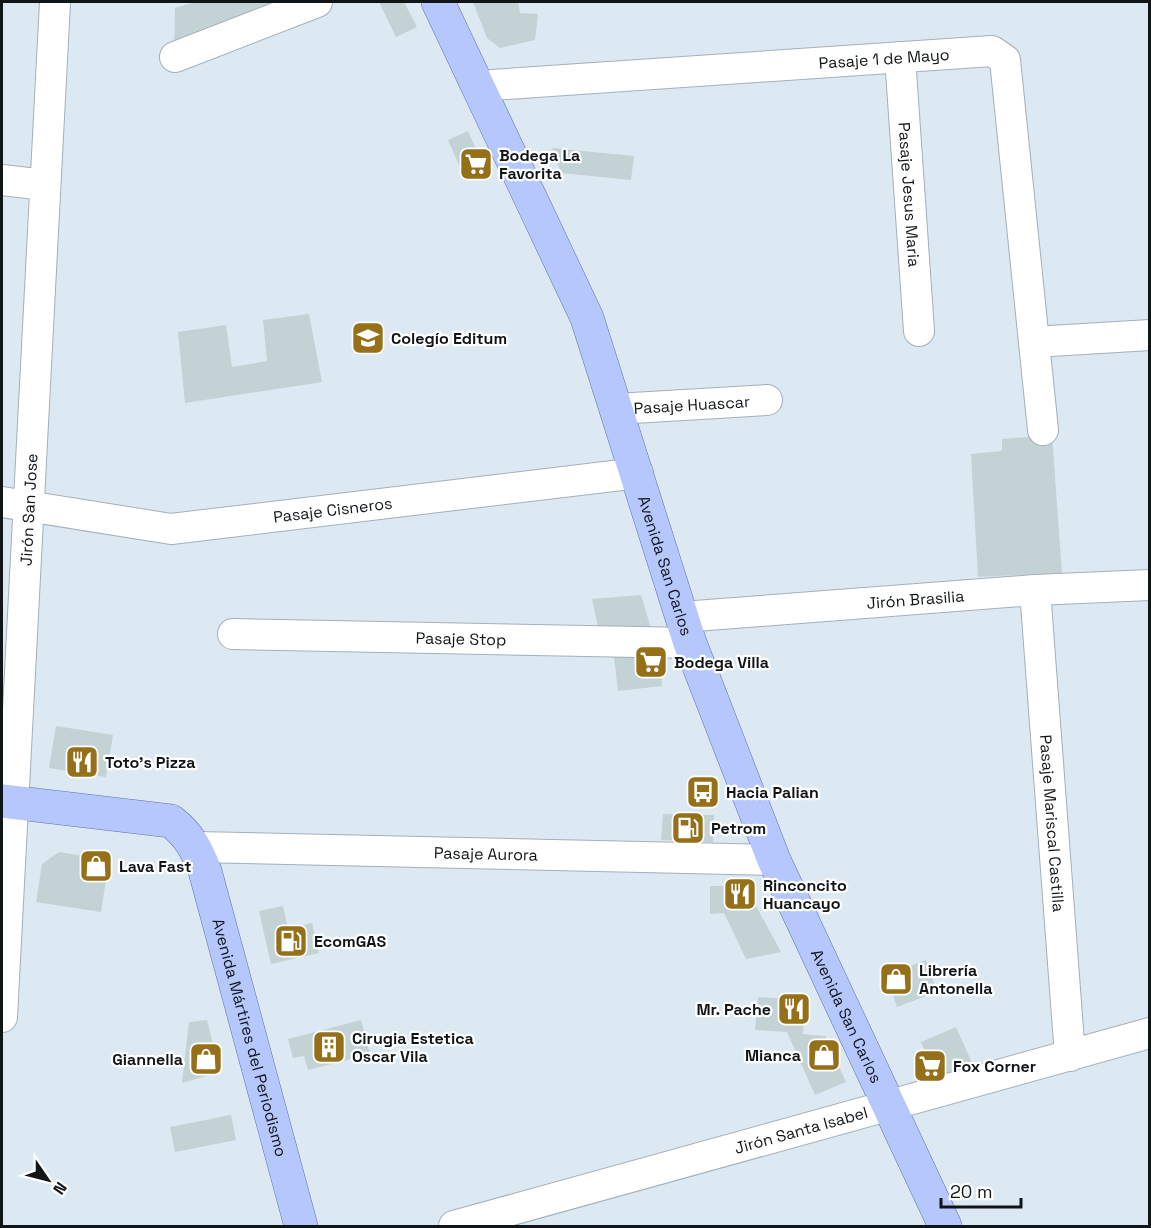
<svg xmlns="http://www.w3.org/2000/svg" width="1151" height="1228" viewBox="0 0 1151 1228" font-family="'Space Grotesk',sans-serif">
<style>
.building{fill:#c2d2d5}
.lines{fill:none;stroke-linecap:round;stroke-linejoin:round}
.minor-casing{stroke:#a4b0b9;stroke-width:32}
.major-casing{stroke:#5d71ae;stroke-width:34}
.minor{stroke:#fff;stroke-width:30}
.major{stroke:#b6c7fe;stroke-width:33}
.labels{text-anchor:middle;stroke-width:4.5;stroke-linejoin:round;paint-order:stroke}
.street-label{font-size:16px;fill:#101518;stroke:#fff}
.poi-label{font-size:16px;font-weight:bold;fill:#101518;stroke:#fff;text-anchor:start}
</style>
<rect width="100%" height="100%" fill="#dce9f2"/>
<g class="building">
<polygon points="195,2 314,2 174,56 175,8"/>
<polygon points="379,2 404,2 417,27 396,37"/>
<polygon points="473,2 518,2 520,13 538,14 535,40 500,48 487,38"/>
<polygon points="468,131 486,172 466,181 448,140"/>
<polygon points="552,148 634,156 631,180 561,173"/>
<polygon points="309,314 322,382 185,403 178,332 226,325 232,367 267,361 263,320"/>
<polygon points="1052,435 1062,573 978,577 971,454 1002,451 1002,439"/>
<polygon points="641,595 652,632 600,636 592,599"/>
<polygon points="649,653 660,660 662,686 618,691 614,657"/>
<polygon points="56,726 113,735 106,777 49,768"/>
<polygon points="663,814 714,815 713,842 661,840"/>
<polygon points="59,852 109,860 101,912 36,902 42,864"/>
<polygon points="710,886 738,886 750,895 781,952 746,959 724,913 710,914"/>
<polygon points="283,906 288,929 312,923 319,953 271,964 259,911"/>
<polygon points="926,960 937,992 897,1007 886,975"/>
<polygon points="758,997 805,1000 803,1034 825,1036 846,1082 815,1095 787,1032 755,1030"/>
<polygon points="207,1020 220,1072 182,1083 189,1022"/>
<polygon points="361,1020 370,1054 308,1070 304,1056 293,1058 288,1039"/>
<polygon points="956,1027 973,1065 945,1079 923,1074 917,1061 927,1056 921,1042"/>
<polygon points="231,1115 236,1140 175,1152 170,1127"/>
</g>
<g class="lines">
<defs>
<g id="minor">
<polyline points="175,57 317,2"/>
<path id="s1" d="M900 57 919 331"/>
<path id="s2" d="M477 86 992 51 1005 60 1043 430"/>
<polyline points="2,180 45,185"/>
<polyline points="1034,342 1150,335"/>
<path id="s3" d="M616 409 767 400"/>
<path id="s4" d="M2 502 171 529 638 473"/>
<path id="s5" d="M1035 590 1070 1056"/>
<path id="s6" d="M682 617 1035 590 1150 585"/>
<path id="s7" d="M233 634 690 643"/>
<path id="s8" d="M196 847 774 860"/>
<path id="s9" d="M2 1017 55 2"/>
<path id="s10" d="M454 1226 1150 1033"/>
</g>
<g id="major">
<path id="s11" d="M438 2 587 318 690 643 774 860 945 1226"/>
<path id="s12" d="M2 801 171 821C189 835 197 850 205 871L301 1226"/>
</g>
</defs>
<use href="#minor" class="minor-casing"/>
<use href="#major" class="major-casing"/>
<use href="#minor" class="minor"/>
<use href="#major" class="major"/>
</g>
<defs>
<symbol id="supermarket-square" viewBox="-11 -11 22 22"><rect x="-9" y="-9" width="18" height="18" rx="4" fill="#966f19" stroke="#fff"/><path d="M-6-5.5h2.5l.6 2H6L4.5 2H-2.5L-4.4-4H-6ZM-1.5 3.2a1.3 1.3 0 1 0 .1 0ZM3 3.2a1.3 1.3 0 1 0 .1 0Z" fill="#fff"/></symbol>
<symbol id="school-square" viewBox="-11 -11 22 22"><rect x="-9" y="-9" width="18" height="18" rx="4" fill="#966f19" stroke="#fff"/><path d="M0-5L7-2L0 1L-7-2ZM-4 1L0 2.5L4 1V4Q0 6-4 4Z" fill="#fff"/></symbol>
<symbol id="restaurant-square" viewBox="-11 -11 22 22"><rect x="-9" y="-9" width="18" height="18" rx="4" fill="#966f19" stroke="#fff"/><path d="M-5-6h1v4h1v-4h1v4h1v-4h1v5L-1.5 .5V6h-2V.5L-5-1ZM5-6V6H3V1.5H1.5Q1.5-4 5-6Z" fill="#fff"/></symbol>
<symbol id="bus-square" viewBox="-11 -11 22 22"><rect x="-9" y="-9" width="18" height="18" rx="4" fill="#966f19" stroke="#fff"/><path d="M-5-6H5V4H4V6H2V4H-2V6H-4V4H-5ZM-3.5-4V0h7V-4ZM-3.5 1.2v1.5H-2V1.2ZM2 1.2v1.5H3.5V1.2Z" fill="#fff"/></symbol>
<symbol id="fuel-square" viewBox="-11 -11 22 22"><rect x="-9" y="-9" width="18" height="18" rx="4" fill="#966f19" stroke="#fff"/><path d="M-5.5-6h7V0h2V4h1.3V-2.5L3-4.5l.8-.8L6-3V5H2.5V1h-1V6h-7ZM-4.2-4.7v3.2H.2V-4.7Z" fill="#fff"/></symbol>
<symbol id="shop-square" viewBox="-11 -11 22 22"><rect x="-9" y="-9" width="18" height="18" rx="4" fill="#966f19" stroke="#fff"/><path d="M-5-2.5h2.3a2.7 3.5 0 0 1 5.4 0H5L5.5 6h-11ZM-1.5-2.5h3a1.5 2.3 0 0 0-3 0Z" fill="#fff"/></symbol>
<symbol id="building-square" viewBox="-11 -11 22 22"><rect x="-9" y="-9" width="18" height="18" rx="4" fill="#966f19" stroke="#fff"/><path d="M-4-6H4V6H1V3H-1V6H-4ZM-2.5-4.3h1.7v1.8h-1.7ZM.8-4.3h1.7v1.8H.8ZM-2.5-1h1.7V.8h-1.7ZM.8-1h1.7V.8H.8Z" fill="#fff"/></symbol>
</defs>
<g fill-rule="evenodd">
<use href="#supermarket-square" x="457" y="145" width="38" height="38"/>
<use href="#school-square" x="349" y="319" width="38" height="38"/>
<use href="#supermarket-square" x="632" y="643" width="38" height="38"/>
<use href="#restaurant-square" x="63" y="743" width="38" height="38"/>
<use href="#bus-square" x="684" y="773" width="38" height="38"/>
<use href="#fuel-square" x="669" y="809" width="38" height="38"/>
<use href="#shop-square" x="77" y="847" width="38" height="38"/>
<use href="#restaurant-square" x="721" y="875" width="38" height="38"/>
<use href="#fuel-square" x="272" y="922" width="38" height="38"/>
<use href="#shop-square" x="877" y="960" width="38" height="38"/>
<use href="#restaurant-square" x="775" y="990" width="38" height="38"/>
<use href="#building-square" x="310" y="1028" width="38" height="38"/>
<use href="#shop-square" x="805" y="1036" width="38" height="38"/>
<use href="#shop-square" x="187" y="1040" width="38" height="38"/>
<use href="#supermarket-square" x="911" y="1047" width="38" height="38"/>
</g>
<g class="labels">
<g class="street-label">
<text dy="6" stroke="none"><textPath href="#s2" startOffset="408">Pasaje 1 de Mayo</textPath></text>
<text dy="6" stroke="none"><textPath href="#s1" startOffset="138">Pasaje Jesus Maria</textPath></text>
<text dy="6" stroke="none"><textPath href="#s3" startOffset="76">Pasaje Huascar</textPath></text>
<text dy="6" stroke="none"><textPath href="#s9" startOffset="508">Jirón San Jose</textPath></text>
<text dy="6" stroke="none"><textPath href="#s4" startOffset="334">Pasaje Cisneros</textPath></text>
<text dy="6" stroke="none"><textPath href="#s11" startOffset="609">Avenida San Carlos</textPath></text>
<text dy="6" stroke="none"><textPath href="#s6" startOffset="234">Jirón Brasilia</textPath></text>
<text dy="6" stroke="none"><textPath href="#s7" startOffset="228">Pasaje Stop</textPath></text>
<text dy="6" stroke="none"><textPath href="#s5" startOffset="234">Pasaje Mariscal Castilla</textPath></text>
<text dy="6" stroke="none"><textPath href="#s8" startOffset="290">Pasaje Aurora</textPath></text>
<text dy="6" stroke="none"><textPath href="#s11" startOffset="1095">Avenida San Carlos</textPath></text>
<text dy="6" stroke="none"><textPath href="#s12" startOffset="404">Avenida Mártires del Periodismo</textPath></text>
<text dy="6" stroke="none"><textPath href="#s10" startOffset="360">Jirón Santa Isabel</textPath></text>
</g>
<g class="poi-label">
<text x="499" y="161">Bodega La<tspan x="499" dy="18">Favorita</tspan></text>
<text x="391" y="344">Colegío Editum</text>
<text x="674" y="668">Bodega Villa</text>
<text x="105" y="768">Toto's Pizza</text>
<text x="726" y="798">Hacia Palian</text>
<text x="711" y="834">Petrom</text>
<text x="119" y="872">Lava Fast</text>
<text x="763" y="891">Rinconcito<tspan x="763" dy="18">Huancayo</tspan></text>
<text x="314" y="947">EcomGAS</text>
<text x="919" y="976">Librería<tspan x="919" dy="18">Antonella</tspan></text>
<text x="771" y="1015" text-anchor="end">Mr. Pache</text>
<text x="352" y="1044">Cirugia Estetica<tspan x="352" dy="18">Oscar Vila</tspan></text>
<text x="801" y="1061" text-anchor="end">Mianca</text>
<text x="183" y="1065" text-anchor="end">Giannella</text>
<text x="953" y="1072">Fox Corner</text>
</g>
</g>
<rect width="1151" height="1228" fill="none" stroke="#101518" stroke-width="6"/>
<g transform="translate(48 1180) rotate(125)" stroke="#ffffff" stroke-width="4.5" paint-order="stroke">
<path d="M0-4.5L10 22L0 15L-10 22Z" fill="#101518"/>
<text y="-9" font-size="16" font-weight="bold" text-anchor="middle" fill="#101518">N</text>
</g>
<path d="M941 1198v9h80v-9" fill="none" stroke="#101518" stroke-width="3"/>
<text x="950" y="1198" font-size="18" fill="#101518" stroke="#ffffff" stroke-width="4.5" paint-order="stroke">20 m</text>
</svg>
